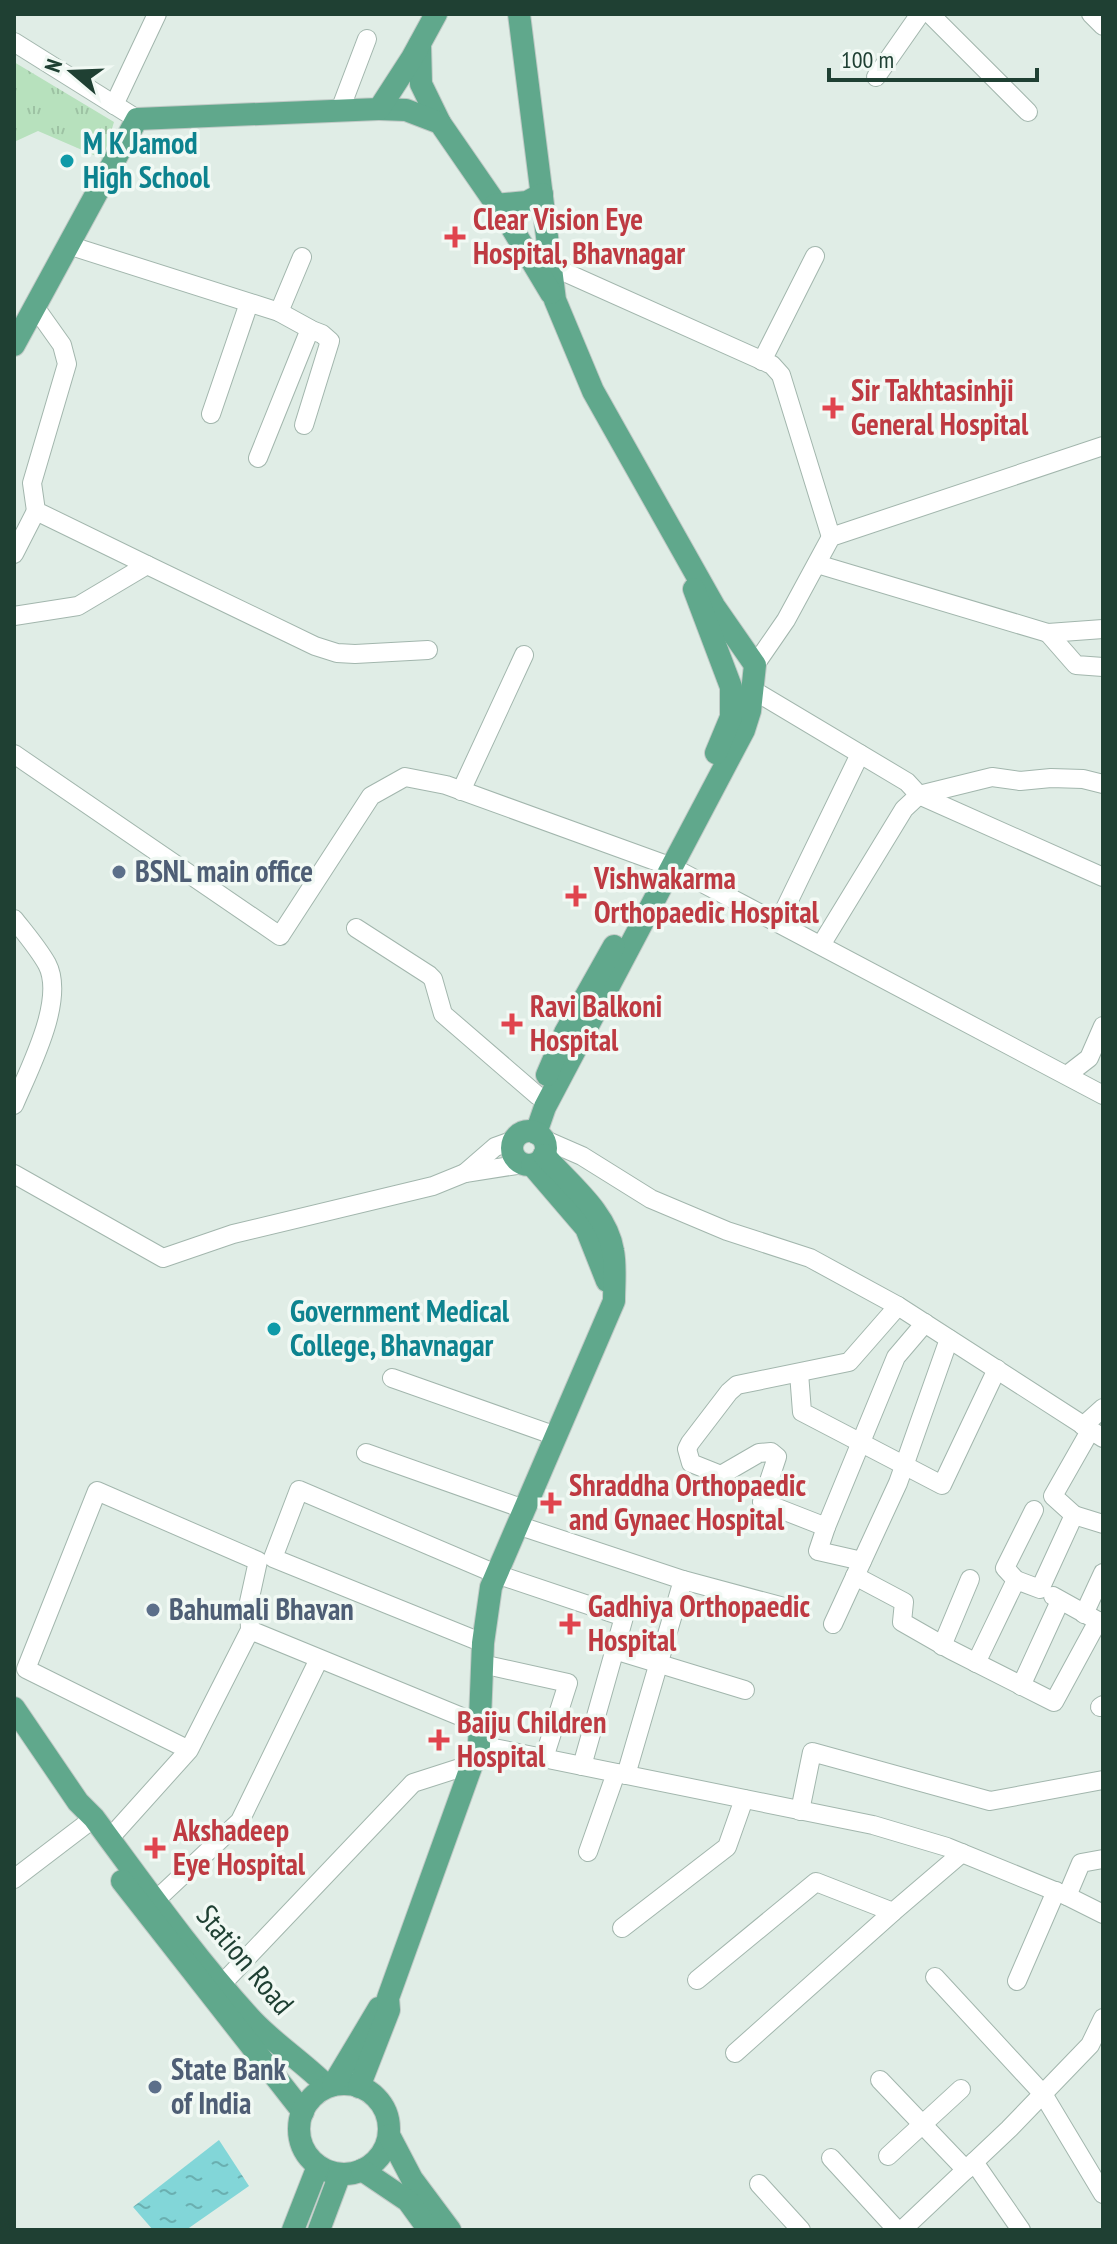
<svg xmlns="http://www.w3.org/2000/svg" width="1117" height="2244" viewBox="0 0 1117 2244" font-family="'PT Sans Narrow',sans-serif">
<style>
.park{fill:url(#park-tufts)}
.water{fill:url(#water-ripples)}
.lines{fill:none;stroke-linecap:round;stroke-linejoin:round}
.minor-casing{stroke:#a2b6ad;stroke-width:20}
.major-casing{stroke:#c0cac6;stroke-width:24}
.minor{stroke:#fff;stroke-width:18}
.major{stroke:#60a88c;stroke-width:22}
.culture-dot{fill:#0f9aa8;stroke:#f1f9f4;stroke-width:3}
.health-dot{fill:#e0444e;stroke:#f1f9f4;stroke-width:3}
.service-dot{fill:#5c6f8a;stroke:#f1f9f4;stroke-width:3}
.labels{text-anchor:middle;stroke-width:7;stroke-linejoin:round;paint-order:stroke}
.culture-label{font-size:30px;font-weight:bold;fill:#0d838f;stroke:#f1f9f4;text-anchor:start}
.health-label{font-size:30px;font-weight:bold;fill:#be3a42;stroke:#f1f9f4;text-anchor:start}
.service-label{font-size:30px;font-weight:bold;fill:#4e5e75;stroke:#f1f9f4;text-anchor:start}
.street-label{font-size:30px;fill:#1f4033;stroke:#f1f9f4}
</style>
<defs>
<pattern id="park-tufts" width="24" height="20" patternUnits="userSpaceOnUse" patternTransform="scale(2)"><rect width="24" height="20" fill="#b7e1bd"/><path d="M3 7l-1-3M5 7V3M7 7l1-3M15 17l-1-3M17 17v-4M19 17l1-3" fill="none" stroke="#9dc2a3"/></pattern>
<pattern id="water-ripples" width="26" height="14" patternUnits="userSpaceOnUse" patternTransform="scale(2)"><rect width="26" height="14" fill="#82d6d8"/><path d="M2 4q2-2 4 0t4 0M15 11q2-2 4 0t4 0" fill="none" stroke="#6aafb0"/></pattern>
</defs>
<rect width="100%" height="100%" fill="#e0ede6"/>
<polygon class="park" points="14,62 114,122 103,159 38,131 14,142"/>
<polygon class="water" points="219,2140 249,2186 186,2230 153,2230 133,2207"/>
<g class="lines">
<defs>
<g id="minor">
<polyline points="930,14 1028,112"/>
<polyline points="1091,14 1103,26"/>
<polyline points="14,42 137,119"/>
<polyline points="876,77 920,14"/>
<polyline points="114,105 157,14"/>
<polyline points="340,110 367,39"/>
<polyline points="68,245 279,312 302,257"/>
<polyline points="551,266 772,365 781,375 831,537"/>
<polyline points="762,361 815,256"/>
<polyline points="211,414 249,303"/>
<polyline points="304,425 330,341 322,334 309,329"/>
<polyline points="258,458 310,329 279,312"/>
<polyline points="14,554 36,511"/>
<polyline points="817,564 1048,633 1103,629"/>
<polyline points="147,565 315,646 337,653 355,654 428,650"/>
<polyline points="14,616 78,606 147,565 36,511 32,483 67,364 62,345 35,307"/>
<polyline points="1048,633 1076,665 1103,667"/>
<polyline points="755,665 786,620 831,537 1103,446"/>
<polyline points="753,690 907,782 919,795 1103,877"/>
<polyline points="14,754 280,936 371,796 405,777 446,785 672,867 1103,1095"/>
<polyline points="461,791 524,655"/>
<path d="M14 919C25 933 38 948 47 964 66 1000 29 1069 14 1105"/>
<polyline points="778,923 860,754"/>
<polyline points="356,928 429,975 433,979 443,1014 538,1096"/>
<polyline points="821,945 904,809 919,795 992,777 1020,781 1051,778 1083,779 1103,784"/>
<polyline points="1067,1075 1089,1058 1103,1026"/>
<polyline points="543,1139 582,1156 651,1199 727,1231 810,1258 898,1306 1103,1438"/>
<polyline points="465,1173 523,1164"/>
<polyline points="14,1174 163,1258 233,1234 433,1186 465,1173 495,1147 514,1140"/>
<polyline points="898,1306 849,1362 737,1385 729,1392 690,1443 687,1449 691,1463 721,1475 759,1453 771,1452 777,1457 762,1502 826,1527 896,1357 925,1323"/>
<polyline points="799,1373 802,1412 942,1485 997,1369"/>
<polyline points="392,1378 556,1436"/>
<polyline points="1083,1426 1103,1408"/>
<polyline points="366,1453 524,1509"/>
<polyline points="1074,1515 1103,1524"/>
<polyline points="517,1525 683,1580 626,1775"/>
<polyline points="826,1527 818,1551 862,1561"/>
<polyline points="855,1576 904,1602 902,1622 951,1650 1054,1702 1098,1621 1103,1624"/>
<polyline points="683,1580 795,1610"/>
<polyline points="1016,1580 1005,1568 1034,1510"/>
<polyline points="1053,1596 1098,1621"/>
<polyline points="1084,1614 1103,1573"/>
<polyline points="833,1624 898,1483 949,1339"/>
<polyline points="250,1630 479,1724"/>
<polyline points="483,1643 273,1558 299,1490 496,1574 624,1617 582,1766"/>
<polyline points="942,1646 970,1579"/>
<polyline points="614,1650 745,1690"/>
<polyline points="976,1663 1016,1580 1040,1589 1074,1515 1053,1496 1090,1431"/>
<polyline points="482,1664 568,1683 544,1758"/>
<polyline points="1021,1686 1060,1601"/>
<polyline points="1100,1707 1103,1705"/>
<polyline points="479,1745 873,1825 947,1847 1067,1896 1103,1914"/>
<polyline points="800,1811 812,1752 990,1801 1103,1780"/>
<polyline points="109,1839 189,1750 250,1630 249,1602 258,1561 97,1491 26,1669 189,1750"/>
<polyline points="588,1852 616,1773"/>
<polyline points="14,1879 94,1818"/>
<polyline points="1067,1896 1081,1863 1103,1859"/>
<polyline points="156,1900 240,1821 319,1659"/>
<polyline points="622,1928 727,1847 744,1799"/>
<polyline points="935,1977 1043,2094 1103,2194"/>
<polyline points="697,1980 816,1882 893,1912 962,1853"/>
<polyline points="1017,1981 1056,1891"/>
<polyline points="221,1985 413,1783 472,1764"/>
<polyline points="735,2053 893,1912"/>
<polyline points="880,2080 966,2170"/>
<polyline points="888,2156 961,2089"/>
<polyline points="831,2158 897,2230"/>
<polyline points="974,2162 1021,2230"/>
<polyline points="759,2184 801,2230"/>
<polyline points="902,2230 1009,2129 1090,2045 1103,2018"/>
</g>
<g id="major">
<polyline points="519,14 555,300 593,391 714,606 755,665 750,711 744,730 545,1107 536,1133"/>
<polyline points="420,44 421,84 440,123"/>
<polyline points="379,109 406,110 440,123 509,223 551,293"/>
<polyline points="495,205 527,202 542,194"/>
<polyline points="14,345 137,119 379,109 412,58 436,14"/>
<polyline points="694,589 731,687 731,717 716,753"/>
<polyline points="547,1075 565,1033 614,946"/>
<circle cx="529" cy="1148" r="17"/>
<polyline points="532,1165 586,1228 607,1281"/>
<path d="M14 1708 78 1802 94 1818C145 1887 195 1958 253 2021 276 2045 303 2062 327 2086"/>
<polyline points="122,1881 303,2112"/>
<circle cx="344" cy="2129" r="45"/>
<polyline points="333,2085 379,2008"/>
<path d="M359 2087 389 2010 388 1998 479 1745 483 1643 491 1587 614 1301C614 1285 616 1266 613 1251 607 1212 568 1183 544 1155"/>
<polyline points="389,2135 412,2179 450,2230"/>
<polyline points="362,2170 408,2201 429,2230"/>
<polyline points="293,2230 318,2166"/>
<polyline points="319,2230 340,2174"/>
</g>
</defs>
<use href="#minor" class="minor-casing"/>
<use href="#major" class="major-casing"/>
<use href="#minor" class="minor"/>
<use href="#major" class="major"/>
</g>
<g class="culture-dot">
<circle cx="67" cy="161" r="8"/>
<circle cx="274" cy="1329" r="8"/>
</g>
<g class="health-dot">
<path d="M451 225h8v8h8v8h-8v8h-8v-8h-8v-8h8z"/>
<path d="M829 396h8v8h8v8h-8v8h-8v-8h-8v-8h8z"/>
<path d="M572 884h8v8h8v8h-8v8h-8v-8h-8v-8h8z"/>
<path d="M508 1012h8v8h8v8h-8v8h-8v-8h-8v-8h8z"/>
<path d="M547 1491h8v8h8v8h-8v8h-8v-8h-8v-8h8z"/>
<path d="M566 1612h8v8h8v8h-8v8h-8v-8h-8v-8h8z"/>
<path d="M435 1728h8v8h8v8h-8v8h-8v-8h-8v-8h8z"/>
<path d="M151 1836h8v8h8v8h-8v8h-8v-8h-8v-8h8z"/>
</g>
<g class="service-dot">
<circle cx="119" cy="872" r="8"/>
<circle cx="153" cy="1610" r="8"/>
<circle cx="155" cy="2087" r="8"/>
</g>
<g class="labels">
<g class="culture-label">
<text x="83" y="154">M K Jamod<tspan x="83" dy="34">High School</tspan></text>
<text x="290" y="1322">Government Medical<tspan x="290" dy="34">College, Bhavnagar</tspan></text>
</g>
<g class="health-label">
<text x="473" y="230">Clear Vision Eye<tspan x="473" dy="34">Hospital, Bhavnagar</tspan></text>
<text x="851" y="401">Sir Takhtasinhji<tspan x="851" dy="34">General Hospital</tspan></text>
<text x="594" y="889">Vishwakarma<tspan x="594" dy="34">Orthopaedic Hospital</tspan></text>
<text x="530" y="1017">Ravi Balkoni<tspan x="530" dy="34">Hospital</tspan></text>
<text x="569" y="1496">Shraddha Orthopaedic<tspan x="569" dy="34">and Gynaec Hospital</tspan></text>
<text x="588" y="1617">Gadhiya Orthopaedic<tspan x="588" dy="34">Hospital</tspan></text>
<text x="457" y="1733">Baiju Children<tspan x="457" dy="34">Hospital</tspan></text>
<text x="173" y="1841">Akshadeep<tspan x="173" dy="34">Eye Hospital</tspan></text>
</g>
<g class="service-label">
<text x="135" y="882">BSNL main office</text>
<text x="169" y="1620">Bahumali Bhavan</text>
<text x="171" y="2080">State Bank<tspan x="171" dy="34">of India</tspan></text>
</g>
<g class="street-label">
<text transform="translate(245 1960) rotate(50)" y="10">Station Road</text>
</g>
</g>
<rect width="1117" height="2244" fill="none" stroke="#1f4033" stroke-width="32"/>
<g transform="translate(72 72) rotate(289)" stroke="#f1f9f4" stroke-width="6" paint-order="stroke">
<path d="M0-6L14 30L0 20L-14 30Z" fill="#1f4033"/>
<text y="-12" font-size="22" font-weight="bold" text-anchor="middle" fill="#1f4033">N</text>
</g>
<path d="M829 68v12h208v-12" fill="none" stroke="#1f4033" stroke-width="4"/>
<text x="841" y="68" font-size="24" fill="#1f4033" stroke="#f1f9f4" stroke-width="6" paint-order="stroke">100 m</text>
</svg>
